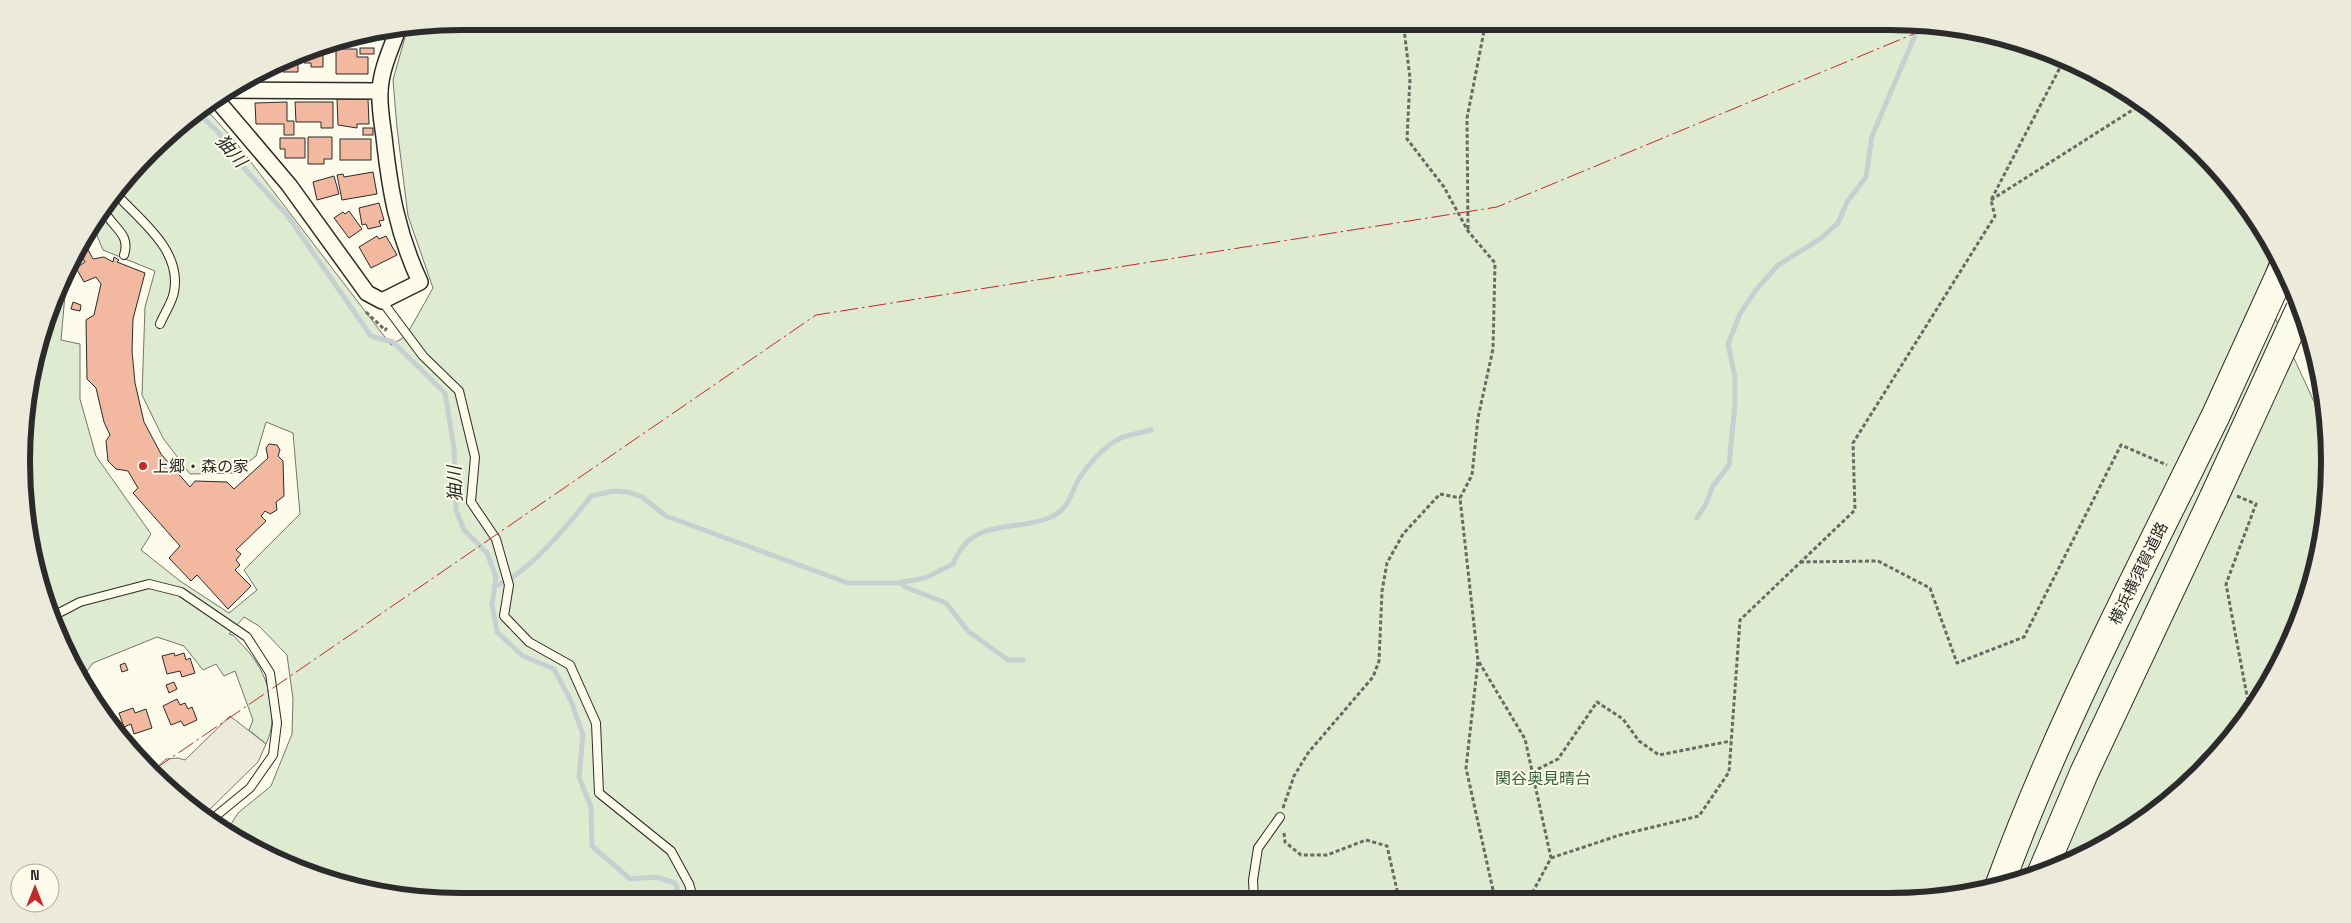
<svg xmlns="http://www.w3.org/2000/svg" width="2351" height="923" viewBox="0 0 2351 923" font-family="'Space Grotesk','Noto Sans JP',sans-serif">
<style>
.green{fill:#deebd1;stroke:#74746e}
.parking{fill:#eceadb;stroke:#74746e}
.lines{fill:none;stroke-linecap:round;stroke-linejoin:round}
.stream{stroke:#c7d0d0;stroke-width:5}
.building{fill:#f2b8a0;stroke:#2b2b2b}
.lane-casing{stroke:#2b2b2b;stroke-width:10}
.street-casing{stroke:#2b2b2b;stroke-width:18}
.highway-casing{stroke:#2b2b2b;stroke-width:30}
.path{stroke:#6a6964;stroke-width:3;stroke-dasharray:4 2.5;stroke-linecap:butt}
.lane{stroke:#fdfbea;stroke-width:8}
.street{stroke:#fdfbea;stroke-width:15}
.highway{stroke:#fdfbea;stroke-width:28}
.highway-bridge-casing{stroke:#2b2b2b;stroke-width:30;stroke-linecap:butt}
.highway-bridge{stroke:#fdfbea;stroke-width:28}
.power{stroke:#c62828;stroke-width:1;stroke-dasharray:18 4 2.5 4;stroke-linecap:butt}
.poi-dot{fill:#c62828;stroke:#fdfbea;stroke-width:2}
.labels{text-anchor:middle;stroke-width:4;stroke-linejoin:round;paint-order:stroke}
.poi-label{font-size:16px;fill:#2b2b2b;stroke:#fdfbea;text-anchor:start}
.street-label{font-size:16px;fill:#2b2b2b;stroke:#fdfbea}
.park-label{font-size:16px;fill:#34623c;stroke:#fdfbea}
.water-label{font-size:18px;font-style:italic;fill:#2b2b2b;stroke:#fdfbea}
.rim{fill:none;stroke:#2b2b2b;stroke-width:6}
</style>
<rect width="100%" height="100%" fill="#fdfbea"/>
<path class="green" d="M462 21H1889L2031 45 2109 80 2180 130 2239 193 2273 249 2261 287 2329 434 2326 519 2306 603 2255 706 2180 793 2058 868 1947 898 462 902 320 878 228 829 238 813 271 786 292 734 293 699 287 655 259 626 244 617 229 634 233 635C240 643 248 650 254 659 270 681 279 718 266 744L249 730 253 720 235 671 224 676 216 664 203 670 184 646 157 637 93 663 84 675 100 711 95 706 55 630 30 548 25 404 45 320 67 272 61 340 80 344V399L96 456 151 534 141 550 180 581 229 613 257 590 244 570 300 514 293 433 266 422 256 456 234 473 190 474 163 438 142 395 145 307 155 271 103 250 93 226 171 130 204 107 234 140 391 345 406 336 433 288 408 216 397 128 393 80 407 30Z"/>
<polygon class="parking" points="230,716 266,744 258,762 203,816 194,811 155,769 166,759 178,758 185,760"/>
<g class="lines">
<g class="stream">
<polyline points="197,112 218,132 243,167 287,215 371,336 393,342 445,393 454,448 456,510 464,530 487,553 496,577 492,605 497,632 523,656 554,669 571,701 583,735 579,777 591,807 592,846 630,879 656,877 675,883 682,901"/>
<polyline points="1697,518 1706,504 1713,486 1729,465 1735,404 1735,377 1728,344 1740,314 1756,290 1778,265 1820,239 1838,223 1847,202 1866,177 1872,136 1919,26"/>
<polyline points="901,582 905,587 946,603 968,631 1008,660 1023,660"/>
<path d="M495 586C526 576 571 522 591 496L614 491 628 492 642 497 666 516 848 583H898L925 578 953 564C973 516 1011 533 1049 518 1070 510 1070 493 1080 477 1090 463 1105 445 1121 438 1130 434 1141 433 1151 430"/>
</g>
</g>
<g class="building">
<polygon points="319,45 323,45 323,67 311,67 311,63 304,63 304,52"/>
<rect x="360" y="48" width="14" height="6"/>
<polygon points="336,49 357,49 357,57 368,57 368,74 336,74"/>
<polygon points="298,55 298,72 283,72 283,65 281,65 281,62"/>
<polygon points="273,66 273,75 258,75 258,73"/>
<polygon points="337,99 368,99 369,124 357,124 357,128 338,125"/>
<polygon points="287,102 287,121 294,121 294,135 284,135 284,124 256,124 255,103"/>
<polygon points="295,102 333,102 333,128 321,128 321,122 296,122"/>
<rect x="363" y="128" width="10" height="7"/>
<polygon points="308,137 332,137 332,159 324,159 324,164 308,164"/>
<polygon points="280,138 305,138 305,158 285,158 285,149 280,149"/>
<rect x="340" y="139" width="31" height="21"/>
<polygon points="373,172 377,194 342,200 337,175 343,174 344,177"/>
<polygon points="334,176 339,194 317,200 313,182"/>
<polygon points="379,203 384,220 379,221 381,226 368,229 366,224 362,225 359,208"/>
<polygon points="349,211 362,229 349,238 334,218 343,212 345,214"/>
<polygon points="89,230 85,244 93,259 104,257 113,262 114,257 119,260 117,262 145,273 133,319 132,351 135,383 144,422 161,454 190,487 195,481 227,482 234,489 268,458 266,448 269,444 277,445 280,450 278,456 283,461 284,496 276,502 277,510 270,514 265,511 261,516 266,521 236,550 241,554 236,560 240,565 235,570 251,586 228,609 197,575 191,581 169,558 180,546 133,493 138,488 128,471 116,469 108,461 106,441 110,435 104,422 96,388 87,379 86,320 94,315 101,284 96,277 84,282 76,268 85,262 77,248"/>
<polygon points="377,236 379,239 386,236 397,255 371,268 359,247"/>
<polygon points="73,302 81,305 80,311 71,309"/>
<polygon points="174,653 175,656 184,653 186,660 190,658 195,673 182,677 180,671 167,674 162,656"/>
<polygon points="125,663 128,670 122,672 120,665"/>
<polygon points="174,682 177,689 169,693 166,685"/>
<polygon points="177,699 180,705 185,703 188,709 192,707 197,720 184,726 181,721 171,725 163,706"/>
<polygon points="133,708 135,713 146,709 152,728 134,734 131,724 124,727 119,713"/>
</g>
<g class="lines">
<defs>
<g id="lane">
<path d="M118 196C142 222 182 251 174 292 172 303 164 314 160 324"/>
<path d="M105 212C113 228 131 234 124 255"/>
<polyline points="382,301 423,356 459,391 475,457 471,502 496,539 509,585 504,616 529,642 570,665 596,723 599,793 671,851 689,884 694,901"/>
<polyline points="51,617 80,602 149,584 181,592 247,637 270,673 277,723 273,755 250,788 211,820"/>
<polyline points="1254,900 1253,880 1258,848 1280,817"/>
</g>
<g id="street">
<polyline points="227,90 380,91"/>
<path d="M216 99 289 185 367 293 382 301 420 282C397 232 390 191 384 137 382 122 379 106 380 91 381 70 390 51 397 32"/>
</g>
<g id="highway">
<polyline points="2042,872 2084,773 2214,497"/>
<path d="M2000 884C2050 747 2116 617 2181 486"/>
</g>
</defs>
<use href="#lane" class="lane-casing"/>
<use href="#street" class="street-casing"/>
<use href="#highway" class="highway-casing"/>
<g class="path">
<polyline points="1403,21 1410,78 1407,139 1444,187 1468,231 1495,263 1493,349 1478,418 1472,475 1460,498 1478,661 1466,768 1495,899"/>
<polyline points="1991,200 2142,104"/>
<polyline points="1468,229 1467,118 1486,21"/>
<polyline points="366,312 385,330 387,328"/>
<polyline points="2237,496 2256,504 2226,584 2250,712"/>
<polyline points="1800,562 1878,561 1930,588 1957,663 2024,637 2121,445 2167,465"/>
<polyline points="1479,662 1525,739 1551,858 1529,899"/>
<polyline points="1532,772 1558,759 1597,702 1623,719 1639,741 1659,755 1731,741"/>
<polyline points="1283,808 1294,776 1308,753 1373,677 1379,661 1382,591 1387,563 1403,534 1440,494 1460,498"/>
<polyline points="1284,833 1285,842 1301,855 1327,855 1366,840 1387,846 1399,899"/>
<polyline points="1551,858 1620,835 1699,816 1729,772 1740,620 1855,510 1853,443 1995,216 1991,200 2064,60"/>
</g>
<use href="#lane" class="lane"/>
<use href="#street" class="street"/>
<use href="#highway" class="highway"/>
<defs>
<g id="highway-bridge">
<polyline points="2181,486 2216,415 2284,266"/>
<polyline points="2214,497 2300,309"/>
</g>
</defs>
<use href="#highway-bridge" class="highway-bridge-casing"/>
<use href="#highway-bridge" class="highway-bridge"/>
<polyline class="power" points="155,769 816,315 1497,207 1928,28"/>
</g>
<circle class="poi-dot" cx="143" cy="466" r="5"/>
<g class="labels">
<g class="poi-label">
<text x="153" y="472">上郷・森の家</text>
</g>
<g class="street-label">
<text transform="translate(2138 573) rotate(-64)" y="6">横浜横須賀道路</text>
</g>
<g class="park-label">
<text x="1543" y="784">関谷奥見晴台</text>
</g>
<g class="water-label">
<text transform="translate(231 151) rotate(49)" y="6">㹨川</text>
<text transform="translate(455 484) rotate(-92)" y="6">㹨川</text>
</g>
</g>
<path d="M0 0H2351V923H0ZM461 30H1890A431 431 0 0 1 2321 461V462A431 431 0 0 1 1890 893H461A431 431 0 0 1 30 462V461A431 431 0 0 1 461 30Z" fill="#eceadb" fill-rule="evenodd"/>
<path class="rim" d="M461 30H1890A431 431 0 0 1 2321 461V462A431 431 0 0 1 1890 893H461A431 431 0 0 1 30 462V461A431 431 0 0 1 461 30Z"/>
<g transform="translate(35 888)"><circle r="24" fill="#fdfbea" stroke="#a9a89e"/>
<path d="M0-4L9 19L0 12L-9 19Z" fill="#c62828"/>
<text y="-8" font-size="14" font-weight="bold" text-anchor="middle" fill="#2b2b2b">N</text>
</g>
</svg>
